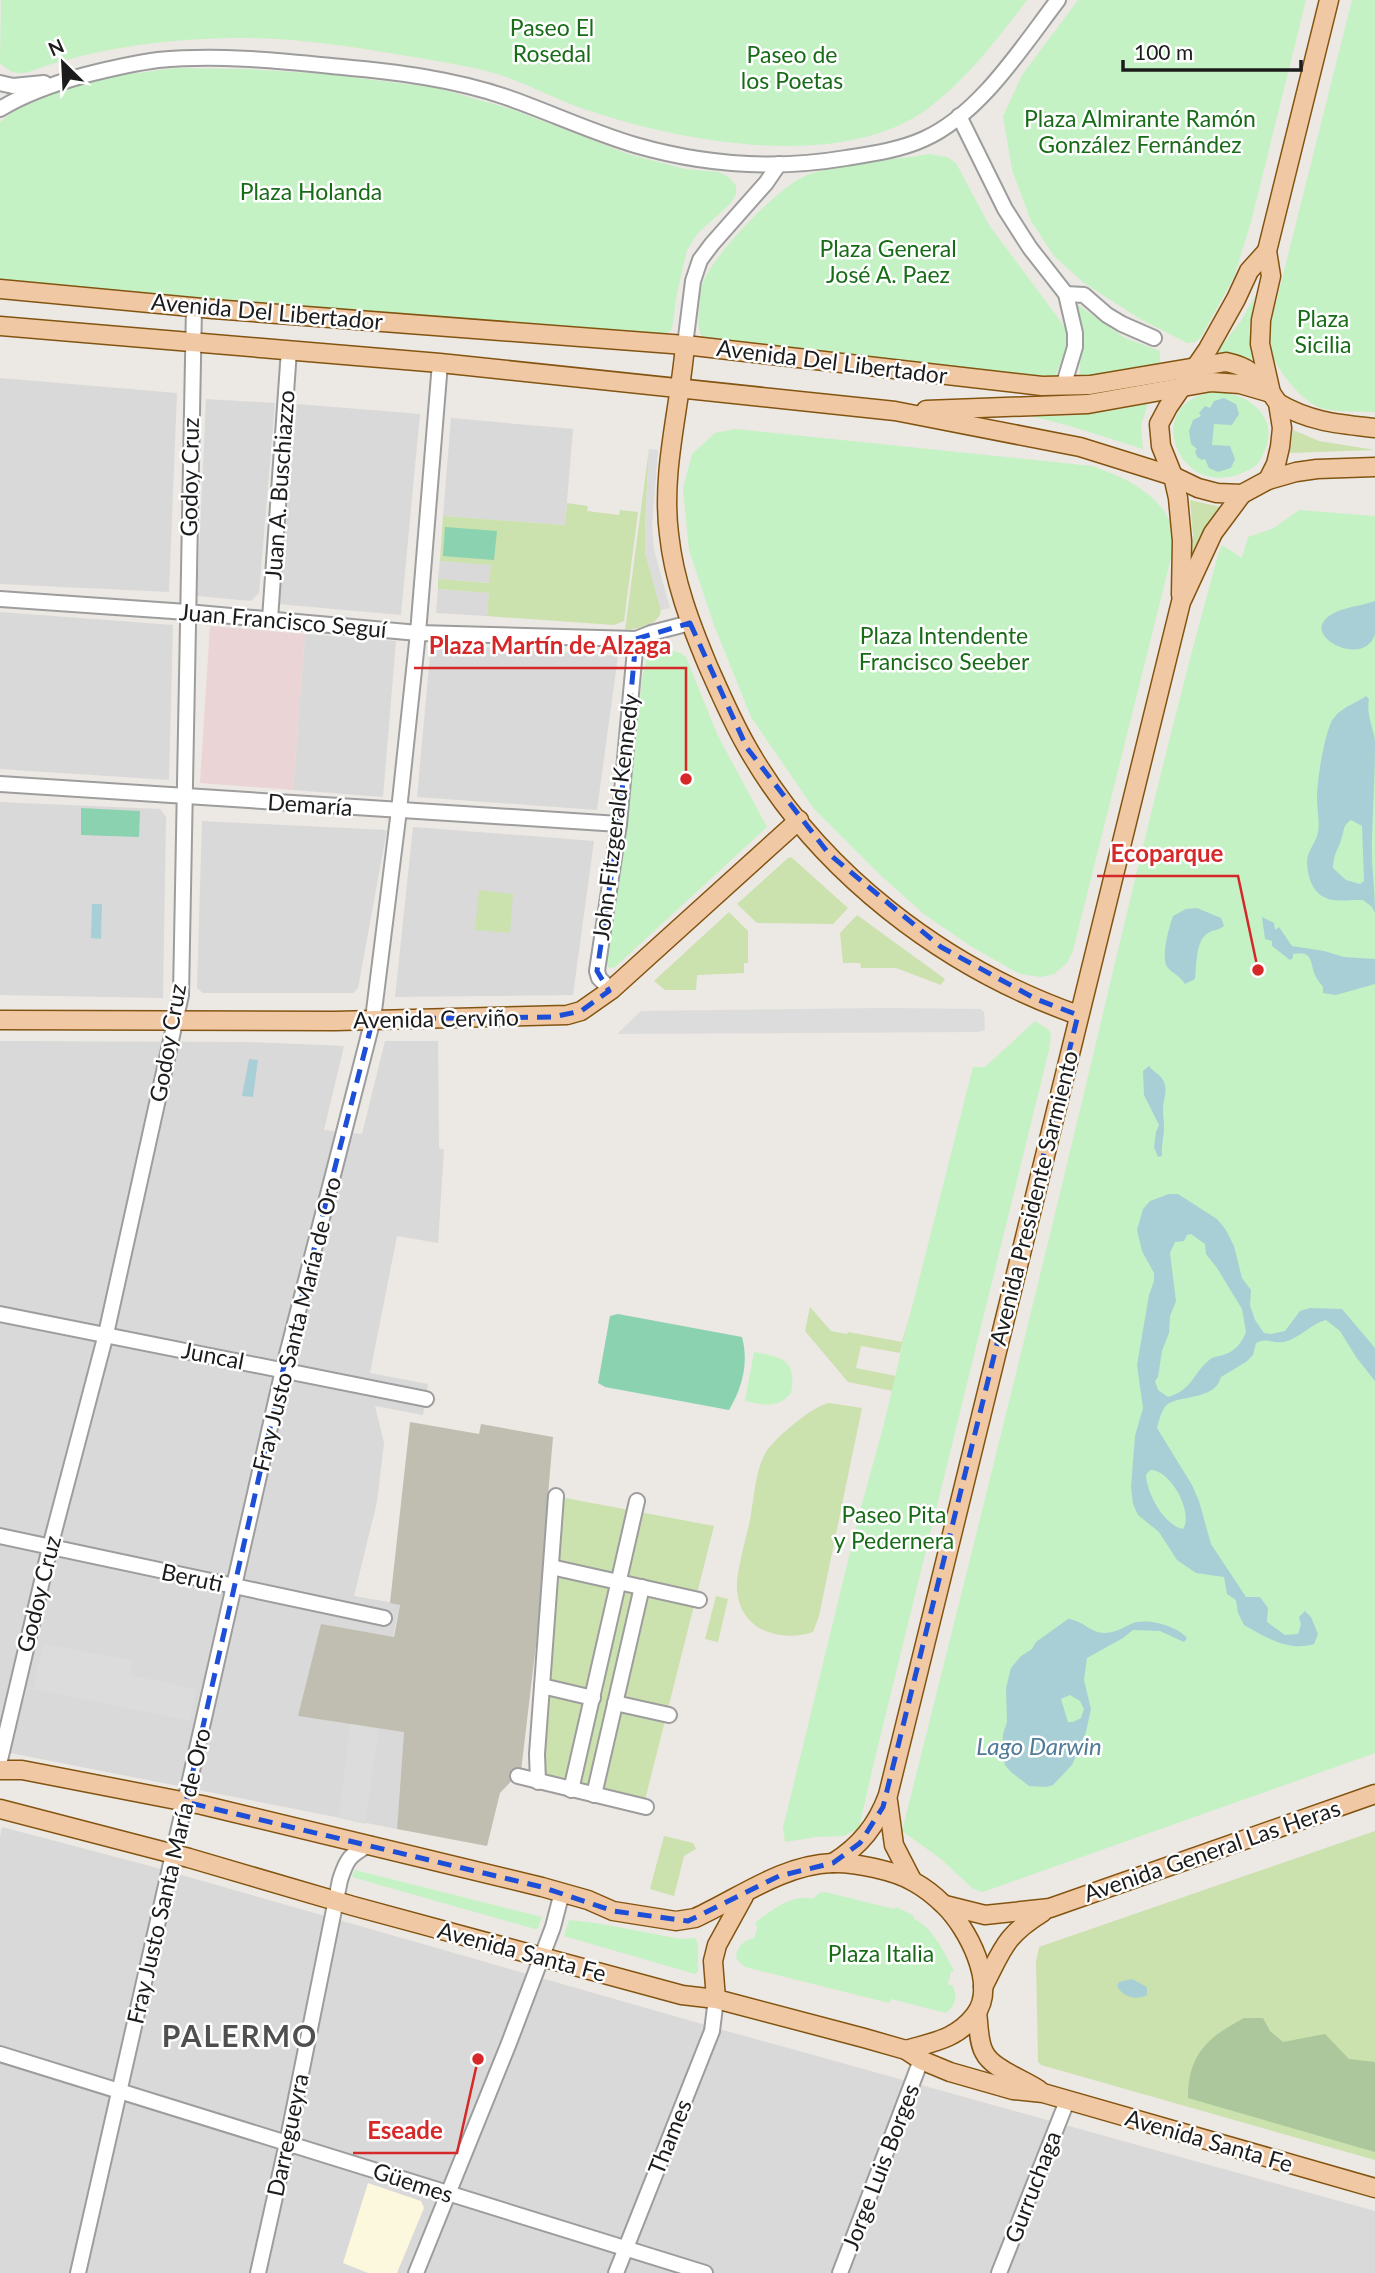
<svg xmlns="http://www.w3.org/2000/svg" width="1375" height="2273" viewBox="0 0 1375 2273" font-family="Lato,sans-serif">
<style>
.residential{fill:#dad9d9}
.commercial{fill:#ebd4d5}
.education{fill:#fbf8dd}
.construction{fill:#bfbeb0}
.grass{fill:#cbe1ae}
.forest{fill:#acc79c}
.park{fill:#c4f2c4}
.pitch{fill:#8ad2b0}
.parking{fill:#dcdcdc}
.water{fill:#a8cfd5;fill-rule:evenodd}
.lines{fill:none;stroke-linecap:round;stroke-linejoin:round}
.minor-casing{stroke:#9d9d9d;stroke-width:18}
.major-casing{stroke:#835411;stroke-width:21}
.minor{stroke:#fff;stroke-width:14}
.major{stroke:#f0c9a4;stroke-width:18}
.marked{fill:none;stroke:#1d4ed8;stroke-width:5;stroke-dasharray:14 9;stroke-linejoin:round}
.labels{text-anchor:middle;stroke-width:5;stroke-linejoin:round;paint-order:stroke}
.park-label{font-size:23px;fill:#186c18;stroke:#fff}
.street-label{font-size:23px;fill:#1c1c1c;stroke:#fff}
.water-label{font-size:24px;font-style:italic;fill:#517a99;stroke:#fff}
.district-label{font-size:30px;font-weight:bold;letter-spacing:2px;fill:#4f4f4f;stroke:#fff}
.leader{fill:none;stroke:#d62828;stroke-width:2.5}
.callout-dot{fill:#d62828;stroke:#fff;stroke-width:2.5}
.callout-label{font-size:24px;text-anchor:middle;font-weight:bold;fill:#d62828;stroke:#fff;stroke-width:5;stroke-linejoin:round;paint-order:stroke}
</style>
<rect width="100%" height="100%" fill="#ece8e3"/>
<g class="residential">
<polygon points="0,378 177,393 169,592 0,584"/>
<polygon points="206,399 275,403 259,593 251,601 197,596"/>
<polygon points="297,404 420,414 401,615 278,604"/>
<polygon points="451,418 573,429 565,525 443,516"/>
<polygon points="440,561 491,564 490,583 438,579"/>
<polygon points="438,589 489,593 487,616 436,613"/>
<polygon points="0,612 173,625 169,780 0,769"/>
<polygon points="305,634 396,641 383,797 293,790"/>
<polygon points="431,644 618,656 597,810 417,797"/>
<polygon points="0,802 160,809 166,817 163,998 0,995"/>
<polygon points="202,821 387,830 358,988 353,993 203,993 197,988"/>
<polygon points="413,827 594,841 573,995 395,997"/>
<polygon points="0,1041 245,1042 344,1046 324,1130 362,1134 385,1041 438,1041 439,1148 444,1150 438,1243 397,1236 370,1373 428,1384 423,1415 375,1406 384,1443 377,1502 354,1596 400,1604 393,1637 321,1625 404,1732 397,1829 0,1751"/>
<polygon points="2,1827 150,1866 723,2030 1375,2211 1375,2273 0,2273 0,1837"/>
</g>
<polygon class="commercial" points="210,626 305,634 293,790 200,783"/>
<polygon class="education" points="368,2183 421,2201 424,2208 397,2273 368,2273 343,2263"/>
<polygon class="construction" points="410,1422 479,1434 481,1424 553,1437 548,1495 553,1502 521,1771 500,1793 487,1846 397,1829 404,1732 298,1716 321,1624 394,1637 400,1605 390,1603"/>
<g class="grass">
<polygon points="1293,430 1319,441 1375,450 1290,453"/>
<path d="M649 449 645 525V552L661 610C659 626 639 628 625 630Z"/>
<polygon points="1190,500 1220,507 1198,544 1189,568 1193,535"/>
<polygon points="567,503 588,506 587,511 619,515 620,510 638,512 624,621 614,625 487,616 489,593 438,589 438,579 489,583 491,565 440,561 443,516 565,525"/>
<polygon points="791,857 848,908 833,924 757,923 737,904 788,858"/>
<polygon points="479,890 513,894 510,933 475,930"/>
<polygon points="729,912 748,931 748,963 744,963 744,973 697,975 696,990 665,990 654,981"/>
<polygon points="857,915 945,979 941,985 896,968 861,968 860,963 843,963 840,933"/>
<polygon points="914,1301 900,1353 861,1346 856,1368 896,1376 893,1391 848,1382 805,1331 810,1307 831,1331 847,1334 848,1332 902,1342"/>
<path d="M829 1403 862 1408 819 1616 813 1632C780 1643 739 1630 737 1589 736 1572 746 1539 750 1520 754 1499 755 1471 766 1452 775 1438 812 1406 829 1403Z"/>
<polygon points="560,1497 714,1526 645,1800 546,1776 541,1773"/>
<polygon points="716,1596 728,1599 718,1642 705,1639"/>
<polygon points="1375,1831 1375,2160 1041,2065 1038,2062 1036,1962 1039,1947"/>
<polygon points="664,1836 693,1843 696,1849 684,1856 674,1896 650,1889"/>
</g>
<path class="forest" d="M1244 2018H1263L1270 2031 1283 2042 1325 2034 1349 2059 1375 2062V2152L1188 2098C1188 2054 1208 2037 1244 2018Z"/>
<g class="park">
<path d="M1 0H1027C998 38 969 77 930 107 843 173 682 142 587 110 557 100 529 84 500 75 472 66 441 62 413 57 360 48 307 39 253 38 183 37 112 45 45 66 26 73 16 79 0 63Z"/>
<polygon points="1078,0 1306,0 1251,222 1234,277 1201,337 1195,342 1187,343 1142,320 1084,283 1054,256 1031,221 1012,170 1003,116 1022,75"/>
<path d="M1352 0H1375V412C1358 411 1337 413 1321 408 1302 402 1277 370 1271 352 1269 346 1269 338 1269 331Z"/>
<path d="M175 68 248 69 327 74 437 88 511 109 628 154 685 169 719 172 730 178 736 186V195L730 204 698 233 687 250 677 293 672 329 664 337 0 284V122C7 117 14 110 22 106 68 80 124 75 175 68Z"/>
<path d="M930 154 947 157 956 163 989 225 1067 330V346L1054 380 704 340C697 331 698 319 699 309 700 300 700 290 703 282 715 253 778 187 807 175 841 163 893 160 930 154Z"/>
<polygon points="1255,295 1249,333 1254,360 1233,355 1215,354 1241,321"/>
<path d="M1078 305 1125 338 1160 351V364L1081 378C1077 363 1084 351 1084 336 1083 327 1078 316 1076 307Z"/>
<path d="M1218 392C1250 394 1280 418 1264 452 1261 459 1259 464 1252 468 1179 511 1136 397 1218 392Z"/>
<polygon points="1148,404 1141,425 1143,449 1070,426 1015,412 1065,416 1098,413"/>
<path d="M735 429 1092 466C1121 476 1156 491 1170 522 1174 532 1172 544 1172 554L1073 951 1067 963 1054 974 1041 977 1020 974 972 947 925 915 876 871 814 809 751 717 714 625 689 550 683 488 692 454 715 433Z"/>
<path d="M1299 510 1375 516V1753L983 1892 973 1889 941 1859 902 1831C958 1609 1013 1387 1067 1164 1116 961 1162 757 1218 555L1222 545 1242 558 1248 537 1274 528Z"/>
<polygon points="666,649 680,653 686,657 718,736 767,827 615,967 609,968 607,964 643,673 647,659"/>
<polygon points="1035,1021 1049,1030 1051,1036 1049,1050 874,1762 859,1828 844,1836 816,1837 785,1842 783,1828 860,1511 884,1424 903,1343 973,1067 985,1067"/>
<path d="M754 1352C783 1357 797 1360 791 1393 778 1409 764 1405 745 1401Z"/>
<polygon points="355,1870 542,1917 538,1928 535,1929 352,1877"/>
<path d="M825 1892 894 1909 897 1907 914 1916V1919C931 1926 944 1951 952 1967L954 1971 951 1972 948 1984 953 1986C957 1997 956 2006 946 2013L891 1999 889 2003 745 1967 737 1960 736 1954C740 1944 744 1941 754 1938L758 1927 755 1925 756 1922C771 1911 793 1893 813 1899L819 1893Z"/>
<polygon points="569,1920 596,1923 681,1939 695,1938 698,1944 698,1972 695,1974 564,1936"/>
</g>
<g class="pitch">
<polygon points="445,527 497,531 494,560 443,556"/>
<polygon points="81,808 140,811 139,837 81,835"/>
<path d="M618 1314 742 1337C749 1363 742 1388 729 1410L605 1387 598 1383 610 1316Z"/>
</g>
<g class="parking">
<polygon points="649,449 658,450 652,525 654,550 670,608 661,610 645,552 645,525"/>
<polygon points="885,1008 980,1009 984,1012 985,1030 978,1032 617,1034 641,1011"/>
<polygon points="43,1644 132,1660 129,1675 196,1689 190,1721 33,1689"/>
<polygon points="350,1724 379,1729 365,1824 339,1818"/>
</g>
<g class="water">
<polygon points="1224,398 1236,404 1239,414 1232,425 1214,424 1212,445 1230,446 1235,459 1231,468 1218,472 1209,468 1205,459 1202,460 1197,457 1195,451 1197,449 1191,444 1189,431 1193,420 1201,416 1199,413 1205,406 1210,408 1214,401"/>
<path d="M1375 601C1375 611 1375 625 1375 634 1365 667 1309 640 1324 621 1335 607 1360 607 1375 601Z"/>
<path d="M1366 696 1369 699C1366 714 1373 727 1375 741 1375 773 1373 806 1372 838 1371 864 1375 888 1375 913L1372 907 1363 900C1347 899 1330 905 1317 892 1310 884 1307 872 1307 862 1307 850 1316 844 1318 832 1320 822 1317 810 1317 800 1317 779 1323 744 1330 725 1336 709 1353 705 1366 696ZM1351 820 1362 826 1364 881 1360 884 1346 880 1333 868C1334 852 1337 853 1341 840 1345 830 1342 826 1351 820Z"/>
<polygon points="92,904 102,904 101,939 91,938"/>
<path d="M1197 908 1221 918 1224 926C1218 931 1214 929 1208 933 1195 941 1197 966 1195 979L1185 984C1180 976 1174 974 1168 968 1160 958 1169 928 1173 916L1186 909Z"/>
<path d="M1262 917 1274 923 1275 930 1279 927 1292 946 1324 951 1344 957 1375 959V984L1336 995 1323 993V987C1321 984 1318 981 1316 977 1309 964 1315 950 1293 954V958L1290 960 1272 946V941L1265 939Z"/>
<polygon points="249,1059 258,1060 253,1097 242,1096"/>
<path d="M1149 1066C1153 1072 1161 1074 1164 1082 1168 1093 1163 1099 1163 1110 1163 1115 1164 1121 1164 1127 1164 1137 1161 1145 1162 1156L1158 1157 1154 1147 1156 1132 1159 1125 1144 1095 1143 1071Z"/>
<path d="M1169 1194H1178L1217 1219 1226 1230 1234 1246 1242 1278 1251 1290 1250 1305 1255 1320 1264 1333 1271 1334 1285 1331 1300 1311 1310 1308 1342 1309 1375 1348V1381L1356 1357 1340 1331 1326 1320C1310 1324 1299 1339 1284 1342 1271 1344 1269 1337 1256 1343L1253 1355 1246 1362 1221 1377C1215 1402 1174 1394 1165 1407 1161 1412 1159 1421 1157 1428L1192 1485 1199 1501 1211 1544 1246 1597H1260L1268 1608 1267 1622 1285 1635 1298 1634 1301 1624 1299 1617 1305 1611 1311 1617 1318 1634 1314 1644C1289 1652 1265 1637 1244 1625L1238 1613 1236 1600 1227 1594 1224 1577 1196 1573 1177 1560 1159 1532 1138 1515 1133 1504 1131 1487 1135 1436 1143 1408 1137 1365 1149 1295 1154 1281V1273L1142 1251 1137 1230 1143 1209 1150 1201ZM1191 1234 1205 1244 1206 1254 1217 1268 1242 1309 1246 1332C1242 1342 1235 1352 1223 1355 1217 1357 1213 1356 1208 1361 1192 1375 1192 1390 1168 1397L1158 1390 1155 1381 1158 1377 1162 1351 1169 1333 1170 1316 1176 1301 1170 1253 1175 1242 1184 1241 1187 1235ZM1150 1470C1170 1469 1194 1512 1183 1529 1164 1525 1147 1494 1146 1475Z"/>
<path d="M1068 1619C1082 1620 1091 1633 1104 1633 1114 1633 1123 1628 1131 1624 1146 1617 1177 1626 1187 1638L1184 1642 1160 1631 1133 1630 1123 1638 1087 1658 1084 1680 1091 1709 1086 1732 1072 1765 1053 1785 1046 1787 1029 1786 1011 1772 1005 1765 1002 1755 1003 1734 1007 1722 1006 1688 1011 1668 1021 1656 1032 1649 1036 1642ZM1070 1695 1080 1701 1084 1709 1081 1718 1073 1722H1068L1061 1699Z"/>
<path d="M1132 1979 1147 1987V1995C1136 2001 1123 1997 1117 1986L1119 1982Z"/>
</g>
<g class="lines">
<defs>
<g id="minor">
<polyline points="0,83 13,86 44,83"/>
<path d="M0 109C26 93 56 83 85 75 109 69 134 63 158 60 220 54 281 61 342 67 397 72 453 79 506 97 549 112 591 132 635 145 704 165 775 170 846 158 871 154 900 150 924 139 980 114 1022 47 1058 0"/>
<polyline points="959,116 1005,209 1030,248 1066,294 1084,295 1107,315 1122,324 1154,338"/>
<polyline points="685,345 693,281 700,260 712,244 766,183 779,164"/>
<polyline points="1063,387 1075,347 1075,333 1066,294"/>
<polyline points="0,599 187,612 418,633 636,639 651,633 690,623"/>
<polyline points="270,619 289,350"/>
<polyline points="0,784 619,824"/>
<polyline points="611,990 599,978 597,971 619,824 636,639"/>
<polyline points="0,1314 426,1399"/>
<polyline points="0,1536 384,1618"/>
<polyline points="551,1567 699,1600"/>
<polyline points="542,1686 593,1698"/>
<polyline points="615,1703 669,1715"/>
<polyline points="0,1760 50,1547 106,1334 181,995 194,307"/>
<polyline points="518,1776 646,1807"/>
<polyline points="538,1782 537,1754 556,1496"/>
<polyline points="571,1790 637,1501"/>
<polyline points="594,1795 642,1587"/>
<polyline points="0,2054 705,2273"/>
<polyline points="78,2273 283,1370 373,1019 399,810 418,633 440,363"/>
<path d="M258 2273 287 2143 340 1880C347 1858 350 1855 370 1844"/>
<polyline points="416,2273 509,2043 553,1927 562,1892"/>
<polyline points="616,2273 712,2031 716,1999"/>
<polyline points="840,2273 921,2060"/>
<polyline points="999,2273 1067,2101"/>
</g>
<g id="major">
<path d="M0 289 213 309 685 345 1042 386 1090 385 1226 362C1250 367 1255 375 1271 393"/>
<polyline points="0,326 440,363 895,411 1080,447 1173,476 1198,488 1217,493 1242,494 1268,480 1296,472 1317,469 1375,467"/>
<path d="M685 345C680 408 661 471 669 534 674 581 690 623 708 666 720 693 732 721 747 747 818 872 944 968 1078 1015"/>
<path d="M1278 403C1310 422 1339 424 1375 428"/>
<polyline points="926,410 1088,404 1211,382 1240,384 1271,393"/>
<polyline points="1268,480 1276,464 1280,447 1282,428 1278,403 1271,393 1260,344 1261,320 1271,276 1267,251 1329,0"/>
<polyline points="1181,595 1182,541 1178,498 1173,476 1161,446 1159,424 1168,407 1208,349 1236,299 1249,271 1267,251"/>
<polyline points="0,1020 335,1021 567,1015 581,1011 611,990 799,820"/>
<path d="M0 1770H22L202 1805 542 1887 588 1900 613 1911 676 1921 695 1918C739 1898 782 1865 832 1863 854 1862 896 1871 914 1882 925 1888 935 1896 944 1905 967 1927 998 1985 975 2015 957 2039 933 2042 906 2050"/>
<polyline points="888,1801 894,1845 912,1880"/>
<polyline points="0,1809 189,1858 353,1906 682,1995 716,1999 864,2038 906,2050 921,2060 950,2072 1013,2090 1043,2093 1375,2188"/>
<path d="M833 1863C860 1846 877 1825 888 1795L1181 602 1213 533 1242 494"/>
<polyline points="945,1905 985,1915 1050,1908 1375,1794"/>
<path d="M983 1987C1003 1949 1004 1936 1043 1912"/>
<polyline points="716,1999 713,1961 717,1945 744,1896"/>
<path d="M977 2013C979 2025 978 2041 984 2052 992 2069 1023 2079 1039 2090"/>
</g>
</defs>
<use href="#minor" class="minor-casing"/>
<use href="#major" class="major-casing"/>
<use href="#minor" class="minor"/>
<use href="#major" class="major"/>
</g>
<path class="marked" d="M690 623 747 748 829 854 941 947 1036 999 1078 1015 883 1807 860 1843 833 1863 779 1876 688 1921 613 1911 542 1887 186 1802 283 1370 373 1019 553 1017 581 1011 609 991 597 971 619 824 636 639Z"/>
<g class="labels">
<g class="park-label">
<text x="552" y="36">Paseo El<tspan x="552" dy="26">Rosedal</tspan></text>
<text x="792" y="63">Paseo de<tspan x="792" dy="26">los Poetas</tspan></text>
<text x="1140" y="127">Plaza Almirante Ramón<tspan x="1140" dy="26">González Fernández</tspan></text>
<text x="311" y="200">Plaza Holanda</text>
<text x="888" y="257">Plaza General<tspan x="888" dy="26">José A. Paez</tspan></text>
<text x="1323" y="327">Plaza<tspan x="1323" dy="26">Sicilia</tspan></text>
<text x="944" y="644">Plaza Intendente<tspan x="944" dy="26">Francisco Seeber</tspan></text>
<text x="894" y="1523">Paseo Pita<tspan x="894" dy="26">y Pedernera</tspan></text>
<text x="881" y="1962">Plaza Italia</text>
</g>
<g class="street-label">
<text transform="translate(267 312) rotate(5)" y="8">Avenida Del Libertador</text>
<text transform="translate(832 362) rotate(7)" y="8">Avenida Del Libertador</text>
<text transform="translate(190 477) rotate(-89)" y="8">Godoy Cruz</text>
<text transform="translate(280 485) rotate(-86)" y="8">Juan A. Buschiazzo</text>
<text transform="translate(283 621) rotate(5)" y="8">Juan Francisco Seguí</text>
<text transform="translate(310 805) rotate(4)" y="8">Demaría</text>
<text transform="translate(616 817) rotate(-83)" y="8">John Fitzgerald Kennedy</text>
<text transform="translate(436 1019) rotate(-1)" y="8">Avenida Cerviño</text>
<text transform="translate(168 1043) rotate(-80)" y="8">Godoy Cruz</text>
<text transform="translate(1034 1198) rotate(-76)" y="8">Avenida Presidente Sarmiento</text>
<text transform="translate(297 1324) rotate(-76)" y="8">Fray Justo Santa María de Oro</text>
<text transform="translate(213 1356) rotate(11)" y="8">Juncal</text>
<text transform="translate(192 1578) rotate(12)" y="8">Beruti</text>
<text transform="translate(39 1594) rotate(-76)" y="8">Godoy Cruz</text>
<text transform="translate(1212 1851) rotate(-19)" y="8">Avenida General Las Heras</text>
<text transform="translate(169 1876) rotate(-77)" y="8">Fray Justo Santa María de Oro</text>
<text transform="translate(522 1952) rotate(15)" y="8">Avenida Santa Fe</text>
<text transform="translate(288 2135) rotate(-78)" y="8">Darregueyra</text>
<text transform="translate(670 2137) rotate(-68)" y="8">Thames</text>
<text transform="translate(1209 2141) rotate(16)" y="8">Avenida Santa Fe</text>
<text transform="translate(881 2167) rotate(-69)" y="8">Jorge Luis Borges</text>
<text transform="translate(413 2183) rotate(18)" y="8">Güemes</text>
<text transform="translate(1033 2187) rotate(-69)" y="8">Gurruchaga</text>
</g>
<g class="water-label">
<text x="1039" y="1755">Lago Darwin</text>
</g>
<g class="district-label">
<text x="240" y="2047">PALERMO</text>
</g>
</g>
<path class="leader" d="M686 779L686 668H414M1258 970L1238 876H1097M478 2059L457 2153H353"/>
<g class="callout-dot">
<circle cx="686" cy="779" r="7"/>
<circle cx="1258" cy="970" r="7"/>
<circle cx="478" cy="2059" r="7"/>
</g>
<g class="callout-label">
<text x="550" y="654">Plaza Martín de Alzaga</text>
<text x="1167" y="862">Ecoparque</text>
<text x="405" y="2139">Eseade</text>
</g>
<g transform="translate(63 63) rotate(336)" stroke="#ffffff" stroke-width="5" paint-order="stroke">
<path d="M0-5L12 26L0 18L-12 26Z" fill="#1c1c1c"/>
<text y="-10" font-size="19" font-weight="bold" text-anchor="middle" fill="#1c1c1c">N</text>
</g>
<path d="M1123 60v10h178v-10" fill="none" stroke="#1c1c1c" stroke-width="3.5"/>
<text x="1134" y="60" font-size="21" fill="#1c1c1c" stroke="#ffffff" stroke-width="5" paint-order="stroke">100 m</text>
</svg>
